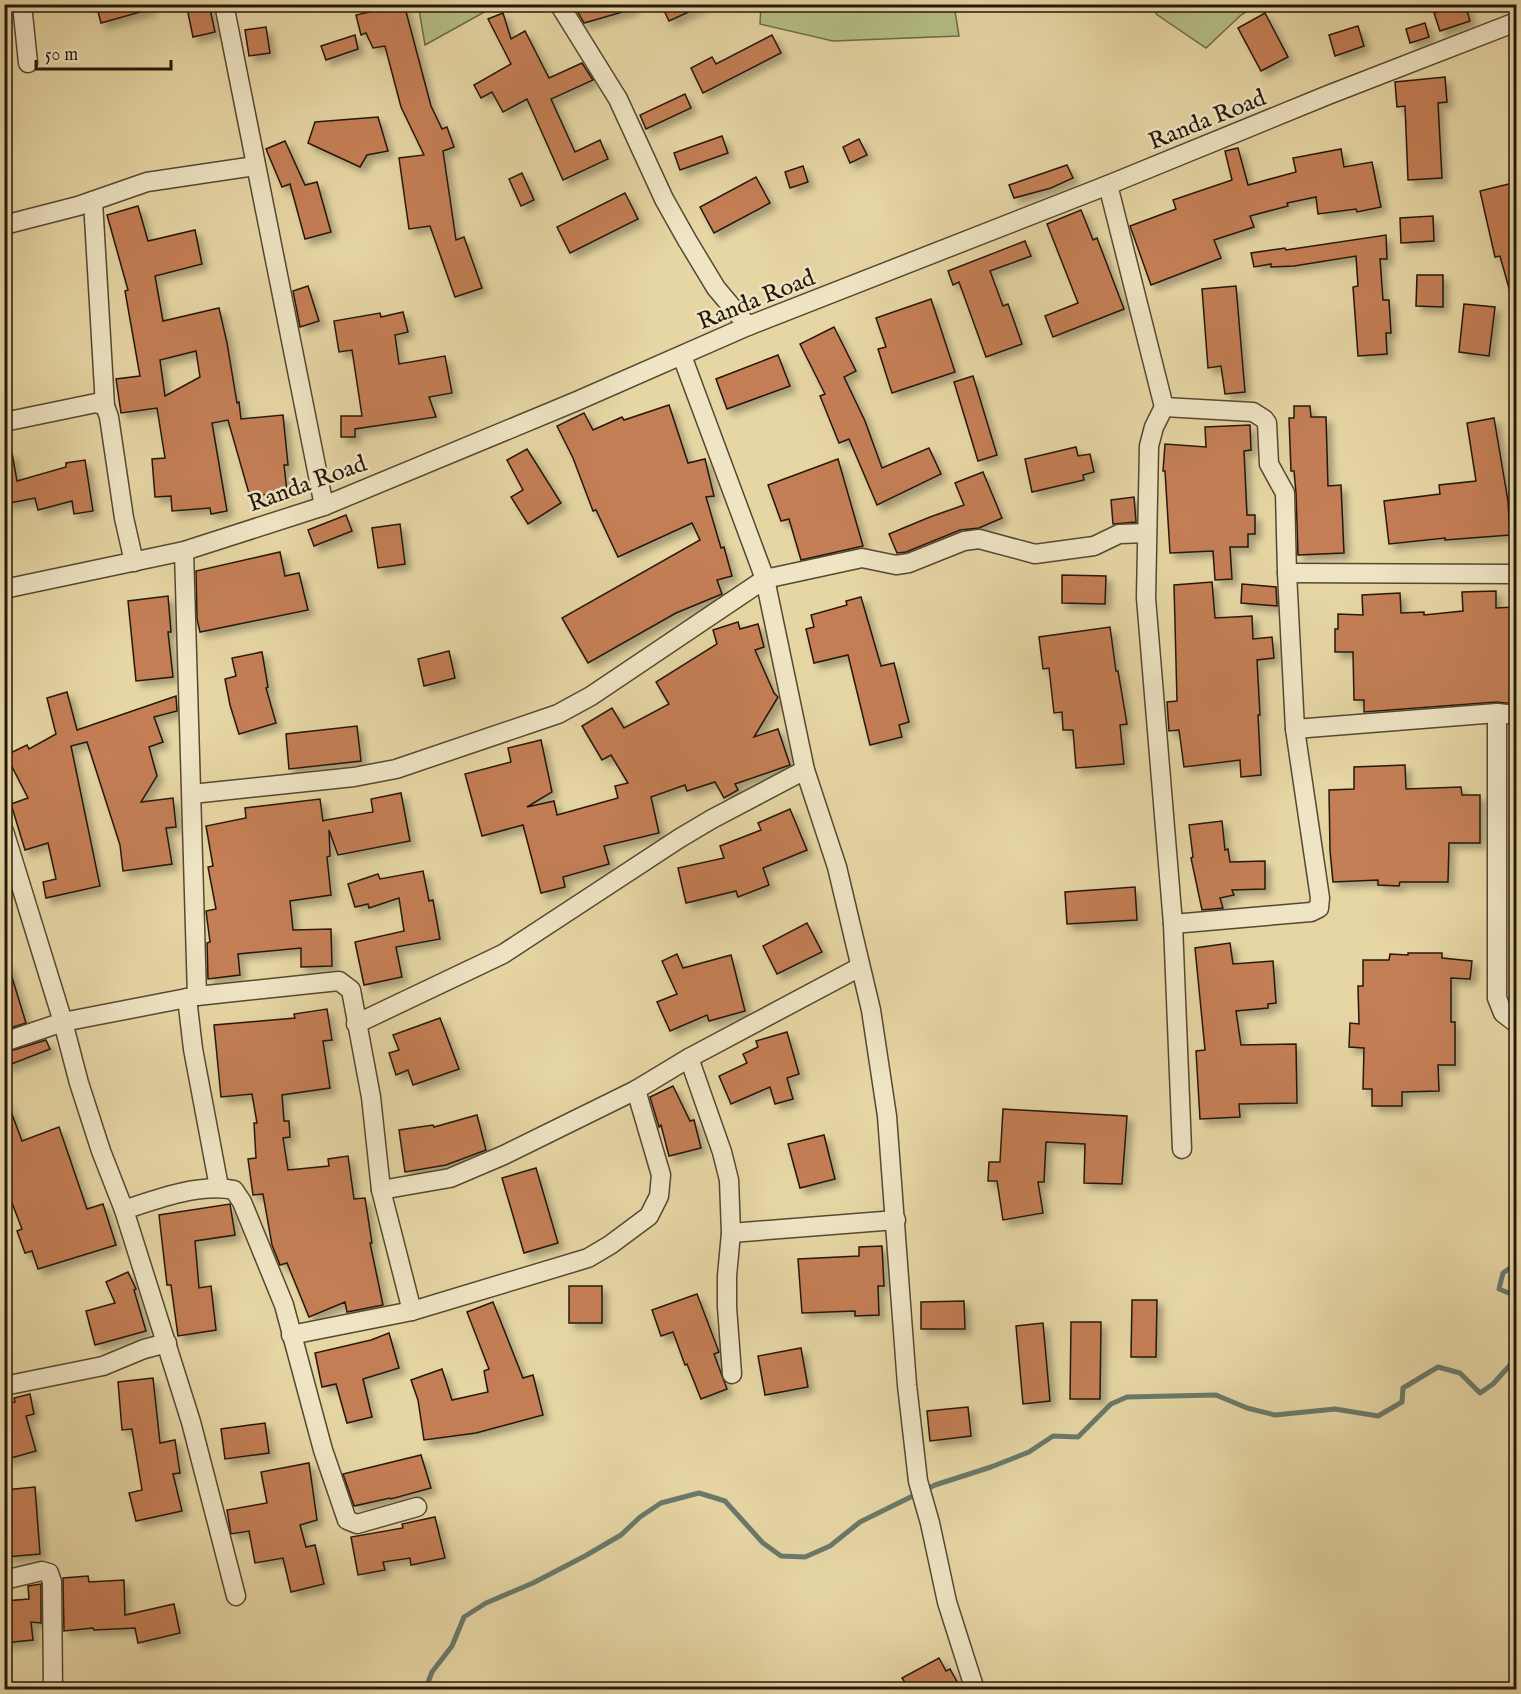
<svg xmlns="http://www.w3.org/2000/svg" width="1521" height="1694" viewBox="0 0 1521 1694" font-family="'IM FELL English',serif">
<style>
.green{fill:#b5be86;stroke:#6d6b49;stroke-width:1.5}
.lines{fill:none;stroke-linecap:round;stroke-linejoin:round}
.stream{stroke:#69796b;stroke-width:5}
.building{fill:#c47e54;stroke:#25180c;stroke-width:1.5;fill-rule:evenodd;filter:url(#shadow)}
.minor-casing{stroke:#554832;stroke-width:21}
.minor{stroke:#efe4c4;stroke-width:18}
.labels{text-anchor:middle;stroke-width:5;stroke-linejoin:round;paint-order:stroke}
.street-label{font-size:24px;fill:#25180c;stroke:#efe4c4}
</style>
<defs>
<filter id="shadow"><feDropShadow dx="5.5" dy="5.5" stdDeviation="3" flood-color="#0004"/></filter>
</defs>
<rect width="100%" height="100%" fill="#e6d6a4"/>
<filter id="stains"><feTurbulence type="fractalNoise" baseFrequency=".00333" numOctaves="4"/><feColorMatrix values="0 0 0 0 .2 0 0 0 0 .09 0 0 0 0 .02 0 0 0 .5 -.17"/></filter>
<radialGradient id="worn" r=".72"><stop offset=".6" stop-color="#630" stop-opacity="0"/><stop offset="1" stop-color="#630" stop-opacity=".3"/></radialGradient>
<g class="green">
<polygon points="418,4 497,4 497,5 425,45"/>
<polygon points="1160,4 1257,4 1257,5 1241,15 1206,48 1156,14"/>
<polygon points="761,5 954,5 959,36 833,41 760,24"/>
</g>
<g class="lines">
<g class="stream">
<polyline points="1516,1264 1503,1273 1499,1289 1516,1296"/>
<polyline points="425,1690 432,1672 452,1646 464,1617 486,1603 533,1583 585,1556 621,1535 640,1517 661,1503 699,1493 725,1501 763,1543 781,1556 805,1557 830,1546 860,1522 935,1485 991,1467 1029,1452 1053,1436 1078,1437 1111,1404 1127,1397 1216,1395 1247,1408 1275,1415 1335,1409 1378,1416 1402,1402 1403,1388 1438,1367 1460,1373 1480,1393 1493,1384 1511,1364 1516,1364"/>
</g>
</g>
<g class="building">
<polygon points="96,4 150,4 151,9 101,23"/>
<polygon points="204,4 209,4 215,32 193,37 187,8"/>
<polygon points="404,4 431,106 442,129 447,127 454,147 443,151 456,240 464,237 482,288 455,297 430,226 409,229 399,158 424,155 401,107 385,46 373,48 366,33 361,35 356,15"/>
<polygon points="585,4 633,4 633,9 584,23 575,7"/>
<polygon points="661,4 706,4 669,21"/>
<polygon points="1462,4 1465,4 1470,21 1440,31 1434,13"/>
<polygon points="503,13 511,39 525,31 549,78 582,63 593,80 551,99 575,152 600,140 608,159 563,180 527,99 503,112 492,92 481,98 474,85 511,64 488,19"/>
<polygon points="1265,13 1288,57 1261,71 1238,28"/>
<polygon points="1425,23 1429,37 1410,43 1406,29"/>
<polygon points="1358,26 1364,46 1335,56 1329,35"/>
<polygon points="266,27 270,53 249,56 245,30"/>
<polygon points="355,35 358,49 326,60 321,46"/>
<polygon points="772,35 781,53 703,93 691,68 712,57 716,64"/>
<polygon points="1445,77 1447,102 1438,103 1442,178 1408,180 1405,106 1397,107 1395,82"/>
<polygon points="685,94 691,108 646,129 640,115"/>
<polygon points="378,117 388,151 367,155 360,167 308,143 315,122"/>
<polygon points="722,136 728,153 680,170 674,153"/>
<polygon points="859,139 867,155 850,163 843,147"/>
<polygon points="285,141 305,185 317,182 331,232 305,239 290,184 282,187 266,149"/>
<polygon points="1238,148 1248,185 1296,172 1293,158 1341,149 1344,167 1372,162 1381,207 1357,212 1356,209 1318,214 1316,197 1287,203 1288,206 1250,216 1254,227 1214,240 1221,258 1151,285 1130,226 1176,209 1173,200 1232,180 1225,151"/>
<polygon points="1067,165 1073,178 1051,188 1014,198 1009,185"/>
<polygon points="803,166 808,182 790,188 785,172"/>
<polygon points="522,173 534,200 521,206 509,179"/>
<polygon points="756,177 770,203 714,233 700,207"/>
<polygon points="1513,183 1516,197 1516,298 1512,299 1500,256 1495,257 1480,191"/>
<polygon points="625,193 638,219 570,253 557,227"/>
<path d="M138 206 148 241 195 230 202 264 155 276 163 321 219 308 227 343 237 403 239 402 241 419 283 415 288 465H284L287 491 250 497 228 420 212 423 227 511 211 514 210 508 172 511 171 496 155 497 152 459 165 458 157 408 121 413 116 379 140 376 125 291 128 290 107 215ZM196 351 200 377 165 396 160 360Z"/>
<polygon points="1081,210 1093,240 1097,238 1124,309 1053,337 1045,316 1078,303 1047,224"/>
<polygon points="1433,216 1434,241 1401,243 1400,218"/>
<polygon points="1386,235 1387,259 1380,259 1383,300 1389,300 1391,333 1386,333 1387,354 1358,356 1353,287 1358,286 1356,256 1294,266 1271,267 1271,264 1254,267 1251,253 1285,248 1286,250"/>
<polygon points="1025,241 1031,256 990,271 1003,306 1008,304 1022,344 986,357 959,282 953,285 948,271"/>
<polygon points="1417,275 1443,275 1443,307 1416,306"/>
<polygon points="308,286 319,321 300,327 293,291"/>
<polygon points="1236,286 1245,392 1225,394 1221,366 1208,368 1202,289"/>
<polygon points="931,299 955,372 892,393 878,349 886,347 876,318"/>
<polygon points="1464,304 1495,307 1489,356 1459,352"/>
<polygon points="403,312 408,332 395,335 399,364 445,356 452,393 429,397 436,417 355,429 355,437 341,437 341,416 362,416 352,350 339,352 334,321 380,313 381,317"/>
<polygon points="834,327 856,371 844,377 865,421 882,468 929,448 941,474 877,505 849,439 839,443 820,396 825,394 800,344"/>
<polygon points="778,355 790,386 727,409 716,379"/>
<polygon points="973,376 997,455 978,461 954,382"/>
<polygon points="669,405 688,463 705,459 714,496 706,497 721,548 724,547 732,576 717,580 722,594 676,613 588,663 562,618 700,540 692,523 618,557 596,510 593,511 573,458 557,426 584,413 593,430 622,417 624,420"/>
<polygon points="1294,406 1310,406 1311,417 1326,417 1328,486 1341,485 1344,553 1298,555 1296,493 1294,471 1291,471 1289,418 1294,418"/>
<polygon points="1494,418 1508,501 1510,535 1445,540 1445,538 1389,544 1384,501 1440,494 1439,485 1476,481 1467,423"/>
<polygon points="1250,425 1251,450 1244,451 1247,515 1255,515 1255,534 1248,534 1248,547 1230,547 1232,579 1215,580 1213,551 1170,553 1165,471 1163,471 1165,444 1206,447 1205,427"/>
<polygon points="1076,447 1078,456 1090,454 1094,472 1083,475 1084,480 1032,492 1025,459"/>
<polygon points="527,449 561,503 528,524 511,497 523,490 507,460"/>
<polygon points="12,453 17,481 66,467 66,463 85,460 93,511 74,514 72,501 38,510 35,498 4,504 4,454"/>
<polygon points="838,459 863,546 801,560 789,519 781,521 768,485"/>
<polygon points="983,472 1002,518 979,528 960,530 906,552 897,553 889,534 930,517 964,505 955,483"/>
<polygon points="1134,497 1136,522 1113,524 1111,500"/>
<polygon points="346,515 352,531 314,546 308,530"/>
<polygon points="400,524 405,564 378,568 372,528"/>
<polygon points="280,552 285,576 299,573 308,610 200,632 197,619 196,571"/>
<polygon points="1062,575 1106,576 1105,604 1062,603"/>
<polygon points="1212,582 1215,618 1252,616 1253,639 1272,637 1274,658 1257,660 1260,715 1258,715 1261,775 1241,777 1240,760 1184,767 1179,730 1169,731 1167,702 1177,701 1174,585"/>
<polygon points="1242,584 1276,587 1277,606 1241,603"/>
<polygon points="1496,591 1496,608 1514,607 1516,621 1516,704 1496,702 1364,712 1364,700 1354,700 1353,652 1335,652 1335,629 1338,629 1338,614 1363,615 1362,595 1400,593 1401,613 1424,612 1424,615 1463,611 1462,592"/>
<polygon points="168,596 171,632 168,632 173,677 136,681 128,601"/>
<polygon points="861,597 881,666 894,663 909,722 899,725 902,737 870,745 848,655 814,663 806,629 814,627 811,615 847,605 846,601"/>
<polygon points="738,622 740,629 758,624 764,647 755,650 774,693 778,697 754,737 778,729 790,765 735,784 738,790 724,798 715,782 687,791 685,785 651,797 659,833 604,846 609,864 563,877 565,887 541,893 523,825 482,836 465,774 511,762 508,748 541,740 552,792 527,807 554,801 557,815 618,798 615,786 628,783 611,755 602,760 582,726 612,708 624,728 669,704 656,682 717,644 713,630"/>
<polygon points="1110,627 1116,671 1118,671 1127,724 1120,725 1124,764 1076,768 1073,730 1063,730 1062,712 1054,713 1049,668 1043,669 1039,637"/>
<polygon points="449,651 455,678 424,686 418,659"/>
<polygon points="262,652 268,687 266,688 276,723 239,734 230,705 225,679 236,676 232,658"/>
<polygon points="67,692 77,730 176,696 177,711 154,717 163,742 149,747 157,776 141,802 173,798 176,827 166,828 172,864 123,871 120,845 87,742 71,746 100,886 46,898 43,882 56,879 48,843 25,850 11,804 28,798 6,755 27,745 29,749 56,734 47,698"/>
<polygon points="357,726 361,761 289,769 286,734"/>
<polygon points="1405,765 1406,789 1461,787 1462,795 1480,795 1480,843 1449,843 1448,882 1400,882 1399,886 1378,885 1378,880 1333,882 1330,851 1329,790 1354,789 1354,767"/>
<polygon points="401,793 410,841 338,855 329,830 330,856 327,857 331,895 290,901 293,930 331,929 332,966 301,967 301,948 238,954 240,975 208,979 207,943 210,942 206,911 216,909 208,867 213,866 206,826 246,818 245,808 320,799 323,821 326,820 373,812 371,799"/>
<polygon points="790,809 807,850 763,868 769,885 738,897 736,891 686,903 678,868 724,858 720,846 761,830 758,823"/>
<polygon points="1222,821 1225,850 1228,849 1230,862 1265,861 1265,889 1232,890 1234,895 1220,898 1223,908 1202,910 1191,858 1193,857 1189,825"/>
<polygon points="423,871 429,901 433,900 440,939 396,947 402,977 364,985 355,942 404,931 399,898 369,908 368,904 355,907 348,884 378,874 380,879"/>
<polygon points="1135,887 1137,920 1067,924 1065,892"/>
<polygon points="807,923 822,952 777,974 763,946"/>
<polygon points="1230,943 1233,964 1273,961 1276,1003 1268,1004 1268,1008 1236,1011 1241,1045 1296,1044 1297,1103 1239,1104 1240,1117 1200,1119 1196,1051 1205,1050 1195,948"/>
<polygon points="1408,953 1442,953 1442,958 1472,961 1470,979 1451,978 1451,1022 1455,1022 1455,1065 1438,1065 1439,1091 1402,1092 1402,1106 1372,1106 1372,1089 1363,1089 1364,1048 1349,1047 1350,1023 1359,1024 1358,986 1363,986 1363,960 1389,960 1390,954 1408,955"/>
<polygon points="677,954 683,968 731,955 745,1011 709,1021 707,1015 670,1031 657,1002 677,994 662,961"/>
<polygon points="8,964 26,1023 4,1030 4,965"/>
<polygon points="327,1009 332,1040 323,1041 330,1088 282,1095 284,1121 289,1121 290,1137 283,1138 288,1170 329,1166 328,1159 348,1156 354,1199 365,1198 372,1243 370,1243 383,1305 347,1312 345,1302 309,1317 287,1263 280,1265 272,1245 263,1194 253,1195 248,1159 256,1158 254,1123 257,1123 252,1094 221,1097 214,1025 295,1018 294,1014"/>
<polygon points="440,1018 459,1069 413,1085 408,1070 396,1075 389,1053 399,1050 393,1035"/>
<polygon points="787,1032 799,1074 787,1078 793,1099 775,1104 770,1087 731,1104 719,1076 747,1063 743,1054 758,1047 756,1041"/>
<polygon points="46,1040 50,1049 4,1067 4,1053"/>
<polygon points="673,1086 690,1121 694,1120 701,1148 669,1156 661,1125 659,1127 650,1097"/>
<polygon points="6,1098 22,1141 59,1127 87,1209 103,1204 116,1245 38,1269 32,1251 25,1253 17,1231 22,1229 4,1182"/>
<polygon points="1003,1109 1127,1116 1122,1184 1084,1183 1085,1144 1046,1142 1044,1182 1038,1182 1043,1213 1003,1220 997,1181 988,1181 989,1162 1000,1162"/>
<polygon points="477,1115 486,1150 446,1165 405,1172 399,1130 433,1125 434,1127"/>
<polygon points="824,1135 835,1179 800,1188 788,1144"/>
<polygon points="536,1168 558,1243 524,1253 502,1178"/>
<polygon points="230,1204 235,1235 195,1241 199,1288 211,1286 216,1330 178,1336 171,1285 167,1285 159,1215"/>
<polygon points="882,1246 884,1286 878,1286 879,1315 855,1316 855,1311 802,1313 798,1259 859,1256 859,1247"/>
<polygon points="128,1272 136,1289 134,1290 146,1331 95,1345 86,1311 115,1303 106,1282"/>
<rect x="569" y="1286" width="33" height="37"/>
<polygon points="697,1294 719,1352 714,1354 727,1389 701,1399 687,1364 685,1365 673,1332 661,1336 652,1310"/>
<polygon points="1132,1300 1157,1300 1156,1357 1131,1357"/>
<polygon points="964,1301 965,1329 921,1329 921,1302"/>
<polygon points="493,1302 523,1378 533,1375 543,1415 476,1433 424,1440 418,1400 411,1380 442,1369 452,1400 488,1392 484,1371 489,1369 467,1312"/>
<polygon points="1071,1322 1101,1322 1100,1399 1070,1399"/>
<polygon points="1043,1323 1050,1401 1023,1404 1016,1326"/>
<polygon points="389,1333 399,1368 363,1379 372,1417 347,1423 336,1384 322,1387 315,1353 371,1340"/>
<polygon points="801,1348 808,1387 765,1395 758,1356"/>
<polygon points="153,1378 160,1443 175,1440 180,1473 173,1474 182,1511 136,1521 129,1493 142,1490 132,1429 122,1430 118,1382"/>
<polygon points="30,1394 34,1414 26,1416 36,1451 4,1460 4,1404 15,1402 14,1398"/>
<polygon points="968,1407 971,1436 930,1441 927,1411"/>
<polygon points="265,1423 269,1453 225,1459 221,1429"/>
<polygon points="421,1455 431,1488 391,1499 390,1498 354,1506 343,1474"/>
<polygon points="309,1463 317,1520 300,1525 306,1547 315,1545 324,1584 291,1592 283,1558 255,1563 249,1531 231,1534 227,1510 267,1503 261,1472"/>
<polygon points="35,1487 40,1554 6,1557 4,1490"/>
<polygon points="435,1517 445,1558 411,1565 410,1558 383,1562 385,1570 358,1575 351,1537 403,1528 402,1524"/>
<polygon points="88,1576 89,1582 124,1580 125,1615 174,1604 180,1633 138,1643 135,1628 94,1630 93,1628 64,1631 63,1578"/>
<polygon points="41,1584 41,1623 31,1622 33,1640 4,1643 4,1601 29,1599 28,1586"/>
<polygon points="939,1658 946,1671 950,1669 961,1689 909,1689 902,1678"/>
</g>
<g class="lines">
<defs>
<g id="minor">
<polyline points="22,4 28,63"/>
<polyline points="224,4 324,506"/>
<polyline points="559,4 618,99 664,199 687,240 716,288 748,326"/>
<polyline points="1108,185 1164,407 1154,427 1149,446 1146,598 1173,924 1182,1149"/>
<polyline points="93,201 105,406"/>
<polyline points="4,225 78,206 147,182 255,166"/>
<polyline points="682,356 765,579 805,770 837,867 871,1010 887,1116 907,1385 918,1481 930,1523 947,1602 975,1690"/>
<polyline points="1164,407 1253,412 1264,419 1267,423 1269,464 1285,493 1287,573 1295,729 1320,898 1319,908 1311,912 1173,924"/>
<polyline points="4,422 96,403 105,406 109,417 124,518 134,562"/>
<polyline points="184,551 197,996"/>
<polyline points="1287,573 1516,574"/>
<polyline points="4,589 184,551 324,506 577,401 748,326 1108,185 1328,95 1516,22"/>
<polyline points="1497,713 1497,998 1503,1013 1516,1023"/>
<polyline points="1295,729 1497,713 1516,715"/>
<polyline points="192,794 354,777 396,769 558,714 591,696 765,579 862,558 896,565 909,563 964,541 979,539 1035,554 1094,546 1119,534 1147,533"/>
<polyline points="4,831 63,1022 79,1083 101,1151 124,1210 191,1422 236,1596"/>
<polyline points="187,998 193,1049 219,1187"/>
<polyline points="356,1024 503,954 680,838 712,819 805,770"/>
<polyline points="4,1042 63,1022 197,996 339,981 351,990 371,1097 381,1190 412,1311"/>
<polyline points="689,1058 722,1152 729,1180 731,1233 727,1276 727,1307 732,1374"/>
<polyline points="381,1190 450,1178 504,1155 636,1090 689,1058 860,967"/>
<path d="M124 1210C156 1199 200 1183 234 1190L242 1202 284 1305 323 1450 347 1520 357 1524 417 1507"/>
<polyline points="731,1233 896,1220"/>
<polyline points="291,1335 412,1311 588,1258 610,1245 649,1216 659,1196 661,1175 636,1090"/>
<polyline points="4,1386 103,1366 144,1349 167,1343"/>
<polyline points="4,1580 42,1571 49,1573 52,1582 53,1690"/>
</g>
</defs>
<use href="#minor" class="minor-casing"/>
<use href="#minor" class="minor"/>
</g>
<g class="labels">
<g class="street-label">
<text transform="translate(1207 119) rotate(-22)" y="8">Randa Road</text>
<text transform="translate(756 299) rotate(-22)" y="8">Randa Road</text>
<text transform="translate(307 483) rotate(-20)" y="8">Randa Road</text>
</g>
</g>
<rect width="1521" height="1694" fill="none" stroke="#e6d6a4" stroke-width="24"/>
<rect x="6" y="6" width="1509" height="1682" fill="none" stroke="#25180c" stroke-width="3"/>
<rect x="12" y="12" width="1497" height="1670" fill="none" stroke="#25180c" stroke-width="1.5"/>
<path d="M36 60v9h135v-9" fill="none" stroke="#25180c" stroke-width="3"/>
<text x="45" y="60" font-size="18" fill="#25180c" stroke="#efe4c4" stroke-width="4.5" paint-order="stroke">50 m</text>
<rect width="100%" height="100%" filter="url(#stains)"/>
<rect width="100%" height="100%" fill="url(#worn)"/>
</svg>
